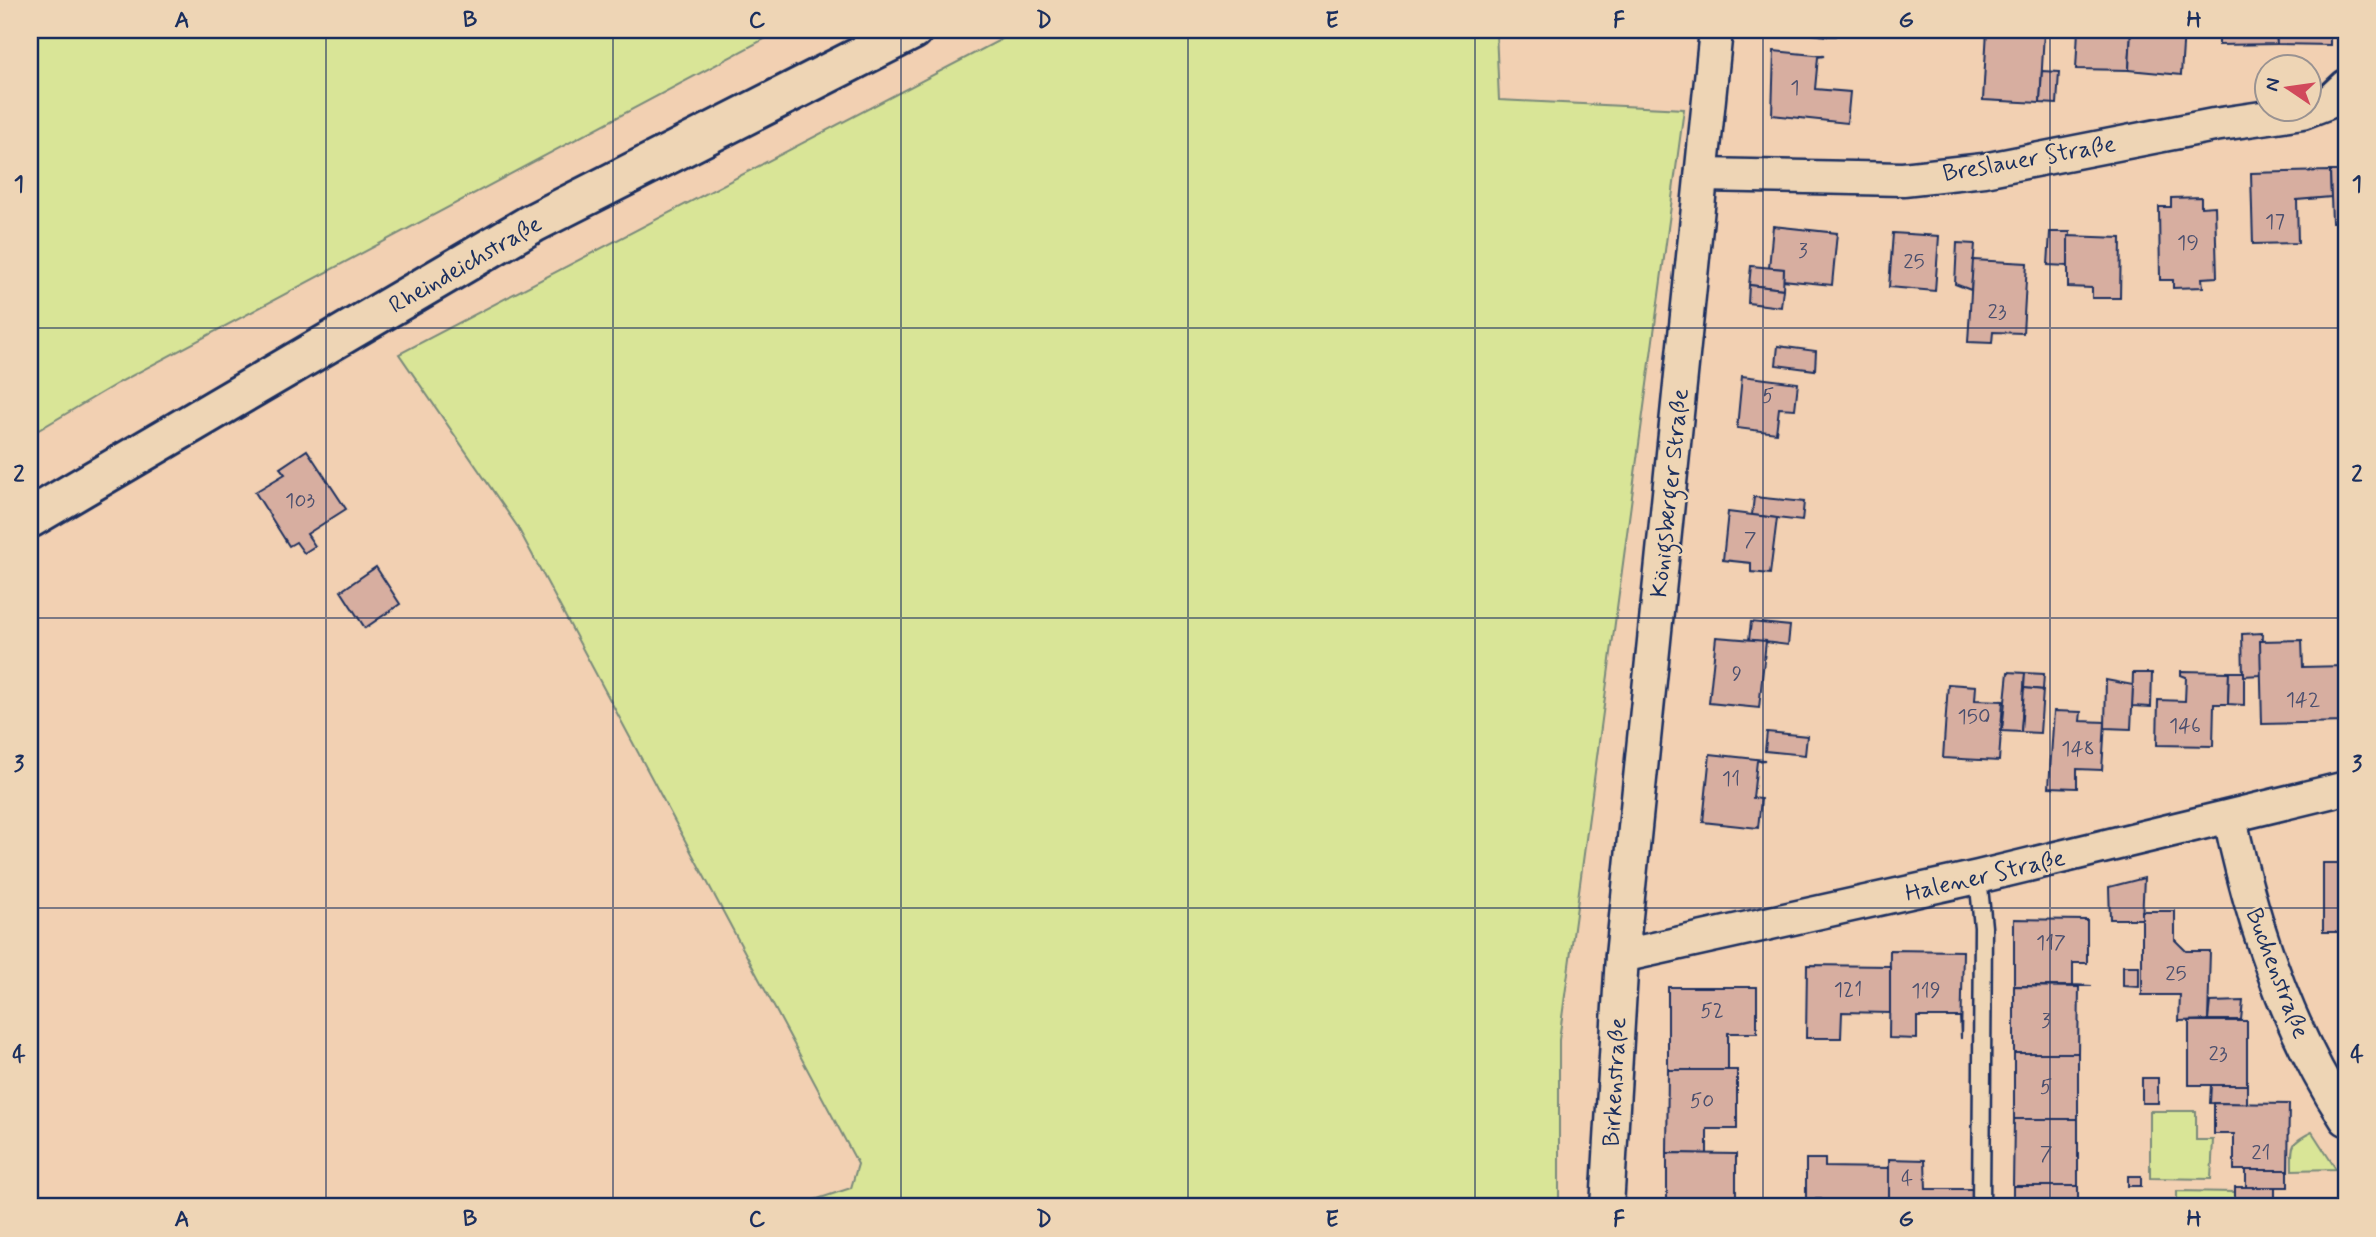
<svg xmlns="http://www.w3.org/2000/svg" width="2376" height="1237" viewBox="0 0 2376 1237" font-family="Mynerve,sans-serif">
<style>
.green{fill:#d9e597;stroke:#7a8a7a;stroke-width:2}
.building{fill:#d7aea0;stroke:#1b2f5e;stroke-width:2}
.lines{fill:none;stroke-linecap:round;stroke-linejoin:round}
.lane-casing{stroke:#1b2f5e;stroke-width:21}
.street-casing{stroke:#1b2f5e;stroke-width:37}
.secondary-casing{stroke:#1b2f5e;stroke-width:44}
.lane{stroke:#eed5b5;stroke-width:16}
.street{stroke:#eed5b5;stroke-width:32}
.secondary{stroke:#eed5b5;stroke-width:38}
.grid{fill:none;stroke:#1b2f5e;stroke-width:2;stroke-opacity:0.55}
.labels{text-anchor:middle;stroke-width:5;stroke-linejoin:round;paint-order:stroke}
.number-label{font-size:21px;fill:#4a4f6e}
.street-label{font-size:24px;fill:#1b2f5e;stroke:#eed5b5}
.neatline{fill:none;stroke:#1b2f5e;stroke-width:2.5}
.grid-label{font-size:23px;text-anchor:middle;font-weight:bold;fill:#1b2f5e}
</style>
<rect width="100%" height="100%" fill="#f2d0b2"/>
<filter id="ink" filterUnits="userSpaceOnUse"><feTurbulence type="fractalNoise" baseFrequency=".0143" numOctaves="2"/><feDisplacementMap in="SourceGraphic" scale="14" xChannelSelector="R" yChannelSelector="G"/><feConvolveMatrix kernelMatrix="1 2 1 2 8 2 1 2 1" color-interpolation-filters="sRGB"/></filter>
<g filter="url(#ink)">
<g class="green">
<polygon points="30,30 781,30 118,383 30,435"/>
<polygon points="1019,30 1496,30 1499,100 1684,109 1559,1040 1559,1207 793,1207 851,1188 858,1164 517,526 399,354"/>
<polygon points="2150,1111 2196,1111 2196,1140 2213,1140 2211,1179 2150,1178"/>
<path d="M2312 1132 2336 1169 2292 1170C2292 1146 2289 1143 2312 1132Z"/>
<polygon points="2177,1191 2235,1192 2235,1207 2247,1207 2171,1207 2177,1204"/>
</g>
<g class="building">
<polygon points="1783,30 1827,30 1827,36"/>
<polygon points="1827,30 1837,30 1836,36 1827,36"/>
<polygon points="1987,30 2044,32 2040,103 1983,100"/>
<polygon points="2078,30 2131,30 2129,70 2076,69"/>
<polygon points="2131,30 2184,30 2181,75 2129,70"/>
<polygon points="2184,30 2203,30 2203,38 2184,37"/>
<polygon points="2219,30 2276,30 2277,44 2219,45"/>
<polygon points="2276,30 2330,30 2330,45 2277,44"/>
<polygon points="1774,51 1824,56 1818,57 1815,89 1850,92 1847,123 1772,115"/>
<polygon points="2042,71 2059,72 2057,104 2040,103"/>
<polygon points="2330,171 2331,197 2297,200 2298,243 2253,244 2251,173"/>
<polygon points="2330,171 2346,171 2346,222 2332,222"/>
<polygon points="2201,197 2201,207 2215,206 2217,277 2202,278 2203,287 2173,288 2173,280 2160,280 2159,207 2171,207 2171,198"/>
<polygon points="1773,226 1837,233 1832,285 1783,280 1784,269 1769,268"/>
<polygon points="2050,232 2070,232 2068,266 2048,265"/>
<polygon points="1893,233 1939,236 1935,291 1889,287"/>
<polygon points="2068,236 2121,238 2120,298 2092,298 2092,288 2068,287"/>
<polygon points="1957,243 1975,244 1971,290 1955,284"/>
<polygon points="1973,260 2027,263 2023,333 1993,332 1992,343 1968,342"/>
<polygon points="1751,266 1784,269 1783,289 1749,285"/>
<polygon points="1749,285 1783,289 1781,307 1748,303"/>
<polygon points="1778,346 1816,351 1815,370 1776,365"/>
<polygon points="1742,376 1798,383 1795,409 1779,408 1776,433 1737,428"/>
<polygon points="307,450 346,509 307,534 315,546 304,553 296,542 289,546 255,492 285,474 280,468"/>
<polygon points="1754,497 1804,502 1802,521 1752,515"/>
<polygon points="1728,512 1777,518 1770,574 1751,572 1751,563 1723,560"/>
<polygon points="376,567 400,604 365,628 341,591"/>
<polygon points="1751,622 1790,626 1788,645 1749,640"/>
<polygon points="2262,633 2261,675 2243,676 2242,634"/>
<polygon points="1716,637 1766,641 1759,708 1709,703"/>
<polygon points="2302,640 2303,667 2344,666 2346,722 2262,724 2260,641"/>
<polygon points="2181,671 2229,672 2228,704 2214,704 2213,746 2157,745 2158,700 2185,701 2186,677 2181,675"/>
<polygon points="2008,672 2025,673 2021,732 2002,731"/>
<polygon points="2229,672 2244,672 2244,705 2228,704"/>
<polygon points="2025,673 2044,674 2043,690 2024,688"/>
<polygon points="2133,673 2152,673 2151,707 2132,706"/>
<polygon points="2106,680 2133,685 2131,729 2105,728"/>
<polygon points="1948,684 1976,686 1975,700 2003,701 1999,761 1943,758"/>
<polygon points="2024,688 2043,690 2040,733 2021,732"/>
<polygon points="2054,711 2081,712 2080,721 2105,722 2102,770 2077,769 2077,788 2049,787"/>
<polygon points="1767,732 1807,736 1805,755 1765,751"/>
<polygon points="1710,754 1765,760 1757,761 1753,798 1761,799 1758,828 1703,822"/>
<rect x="2323" y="863" width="23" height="69"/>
<polygon points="2144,878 2142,919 2110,919 2109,887"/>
<polygon points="2142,911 2175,911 2175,940 2186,951 2210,951 2208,1020 2179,1021 2180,995 2142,995"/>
<polygon points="2014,919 2087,920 2087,963 2073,963 2073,985 2092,986 2014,986"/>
<polygon points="1890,950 1963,951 1961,1039 1960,1017 1917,1017 1917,1039 1889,1038"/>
<polygon points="1807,965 1890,966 1890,1013 1842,1012 1841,1038 1806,1038"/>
<polygon points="2123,966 2139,966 2139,987 2123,986"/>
<polygon points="2014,986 2079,987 2078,1053 2014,1053"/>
<polygon points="1668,987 1757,987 1757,1033 1728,1033 1728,1070 1668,1070"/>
<polygon points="2243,1001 2241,1020 2208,1020 2210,1002"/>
<rect x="2189" y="1021" width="58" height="64"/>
<rect x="2014" y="1053" width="64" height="66"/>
<polygon points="1668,1070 1737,1070 1737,1129 1707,1129 1707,1154 1667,1153"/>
<rect x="2142" y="1078" width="16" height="25"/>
<polygon points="2211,1085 2247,1085 2247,1104 2210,1103"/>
<polygon points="2214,1103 2289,1104 2288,1170 2234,1170 2234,1134 2214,1134"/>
<polygon points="2014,1119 2078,1119 2078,1186 2013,1186"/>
<polygon points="1667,1153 1736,1154 1736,1207 1667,1207"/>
<polygon points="1806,1159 1825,1159 1825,1167 1889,1168 1889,1207 1821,1207 1821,1199 1806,1199"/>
<polygon points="1889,1159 1925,1160 1926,1189 1972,1189 1972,1207 1889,1207"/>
<rect x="2246" y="1170" width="42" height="17"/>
<rect x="2128" y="1176" width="13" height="10"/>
<rect x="2013" y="1186" width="65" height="21"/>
<polygon points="2235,1187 2275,1187 2275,1203 2246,1203 2247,1207 2235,1207"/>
<polygon points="2246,1203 2335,1203 2335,1207 2247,1207"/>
</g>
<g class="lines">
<defs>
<polyline id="lane" points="1978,877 1983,927 1981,1207"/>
<g id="street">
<polyline points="1702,175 1903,179 1984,170 2214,125 2303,112 2329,102 2346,86"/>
<path d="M2230 818C2252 923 2287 1029 2346 1119"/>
<polyline points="1622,956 1978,877 2346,788"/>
<polyline points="1607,1207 1622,956 1716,30"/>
</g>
<polyline id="secondary" points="30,518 533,223 913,30"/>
</defs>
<use href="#lane" class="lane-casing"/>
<use href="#street" class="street-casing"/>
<use href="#secondary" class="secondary-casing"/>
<use href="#lane" class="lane"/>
<use href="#street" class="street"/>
<use href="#secondary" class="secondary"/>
</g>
</g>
<path class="grid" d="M326 30V1207M613 30V1207M901 30V1207M1188 30V1207M1475 30V1207M1763 30V1207M2050 30V1207M30 328H2346M30 618H2346M30 908H2346"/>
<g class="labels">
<g class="number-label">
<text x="1795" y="94">1</text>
<text x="2275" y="228">17</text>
<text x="2188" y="249">19</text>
<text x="1803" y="257">3</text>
<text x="1914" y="268">25</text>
<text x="1997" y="318">23</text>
<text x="1768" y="402">5</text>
<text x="300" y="507">103</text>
<text x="1750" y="546">7</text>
<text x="1737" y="680">9</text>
<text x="2303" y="706">142</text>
<text x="1974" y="723">150</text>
<text x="2185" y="732">146</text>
<text x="2078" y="755">148</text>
<text x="1731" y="785">11</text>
<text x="2051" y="949">117</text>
<text x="2176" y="980">25</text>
<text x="1848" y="996">121</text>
<text x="1926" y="997">119</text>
<text x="1712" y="1017">52</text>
<text x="2046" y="1027">3</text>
<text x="2218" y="1060">23</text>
<text x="2046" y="1093">5</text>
<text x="1702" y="1107">50</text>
<text x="2261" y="1159">21</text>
<text x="2046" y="1160">7</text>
<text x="1907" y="1185">4</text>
</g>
<g class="street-label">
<text transform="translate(2029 158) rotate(-10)" y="8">Breslauer Straße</text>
<text transform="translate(465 264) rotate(-30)" y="8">Rheindeichstraße</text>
<text transform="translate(1669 493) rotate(-84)" y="8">Königsberger Straße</text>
<text transform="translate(1985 875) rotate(-13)" y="8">Halener Straße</text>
<text transform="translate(2278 973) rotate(69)" y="8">Buchenstraße</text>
<text transform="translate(1614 1082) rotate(-87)" y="8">Birkenstraße</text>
</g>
</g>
<rect width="2376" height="1237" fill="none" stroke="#eed5b5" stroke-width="77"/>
<g transform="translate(2288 88) rotate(283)"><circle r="33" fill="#eed5b5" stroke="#9a9392" stroke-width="2"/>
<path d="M0-5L12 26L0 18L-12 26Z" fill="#d1495b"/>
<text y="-10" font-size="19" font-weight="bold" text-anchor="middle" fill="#1b2f5e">N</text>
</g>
<rect x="38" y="38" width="2300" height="1160" class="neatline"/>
<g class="grid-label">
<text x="182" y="27">A</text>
<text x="470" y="27">B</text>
<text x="757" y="27">C</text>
<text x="1044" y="27">D</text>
<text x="1332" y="27">E</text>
<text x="1619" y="27">F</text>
<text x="1906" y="27">G</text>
<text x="2194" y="27">H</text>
<text x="19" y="191">1</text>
<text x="2357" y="191">1</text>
<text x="19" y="481">2</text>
<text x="2357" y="481">2</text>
<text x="19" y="771">3</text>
<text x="2357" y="771">3</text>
<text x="19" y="1061">4</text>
<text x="2357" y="1061">4</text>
<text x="182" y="1226">A</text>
<text x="470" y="1226">B</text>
<text x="757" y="1226">C</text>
<text x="1044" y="1226">D</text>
<text x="1332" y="1226">E</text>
<text x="1619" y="1226">F</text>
<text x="1906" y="1226">G</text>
<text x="2194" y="1226">H</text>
</g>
</svg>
